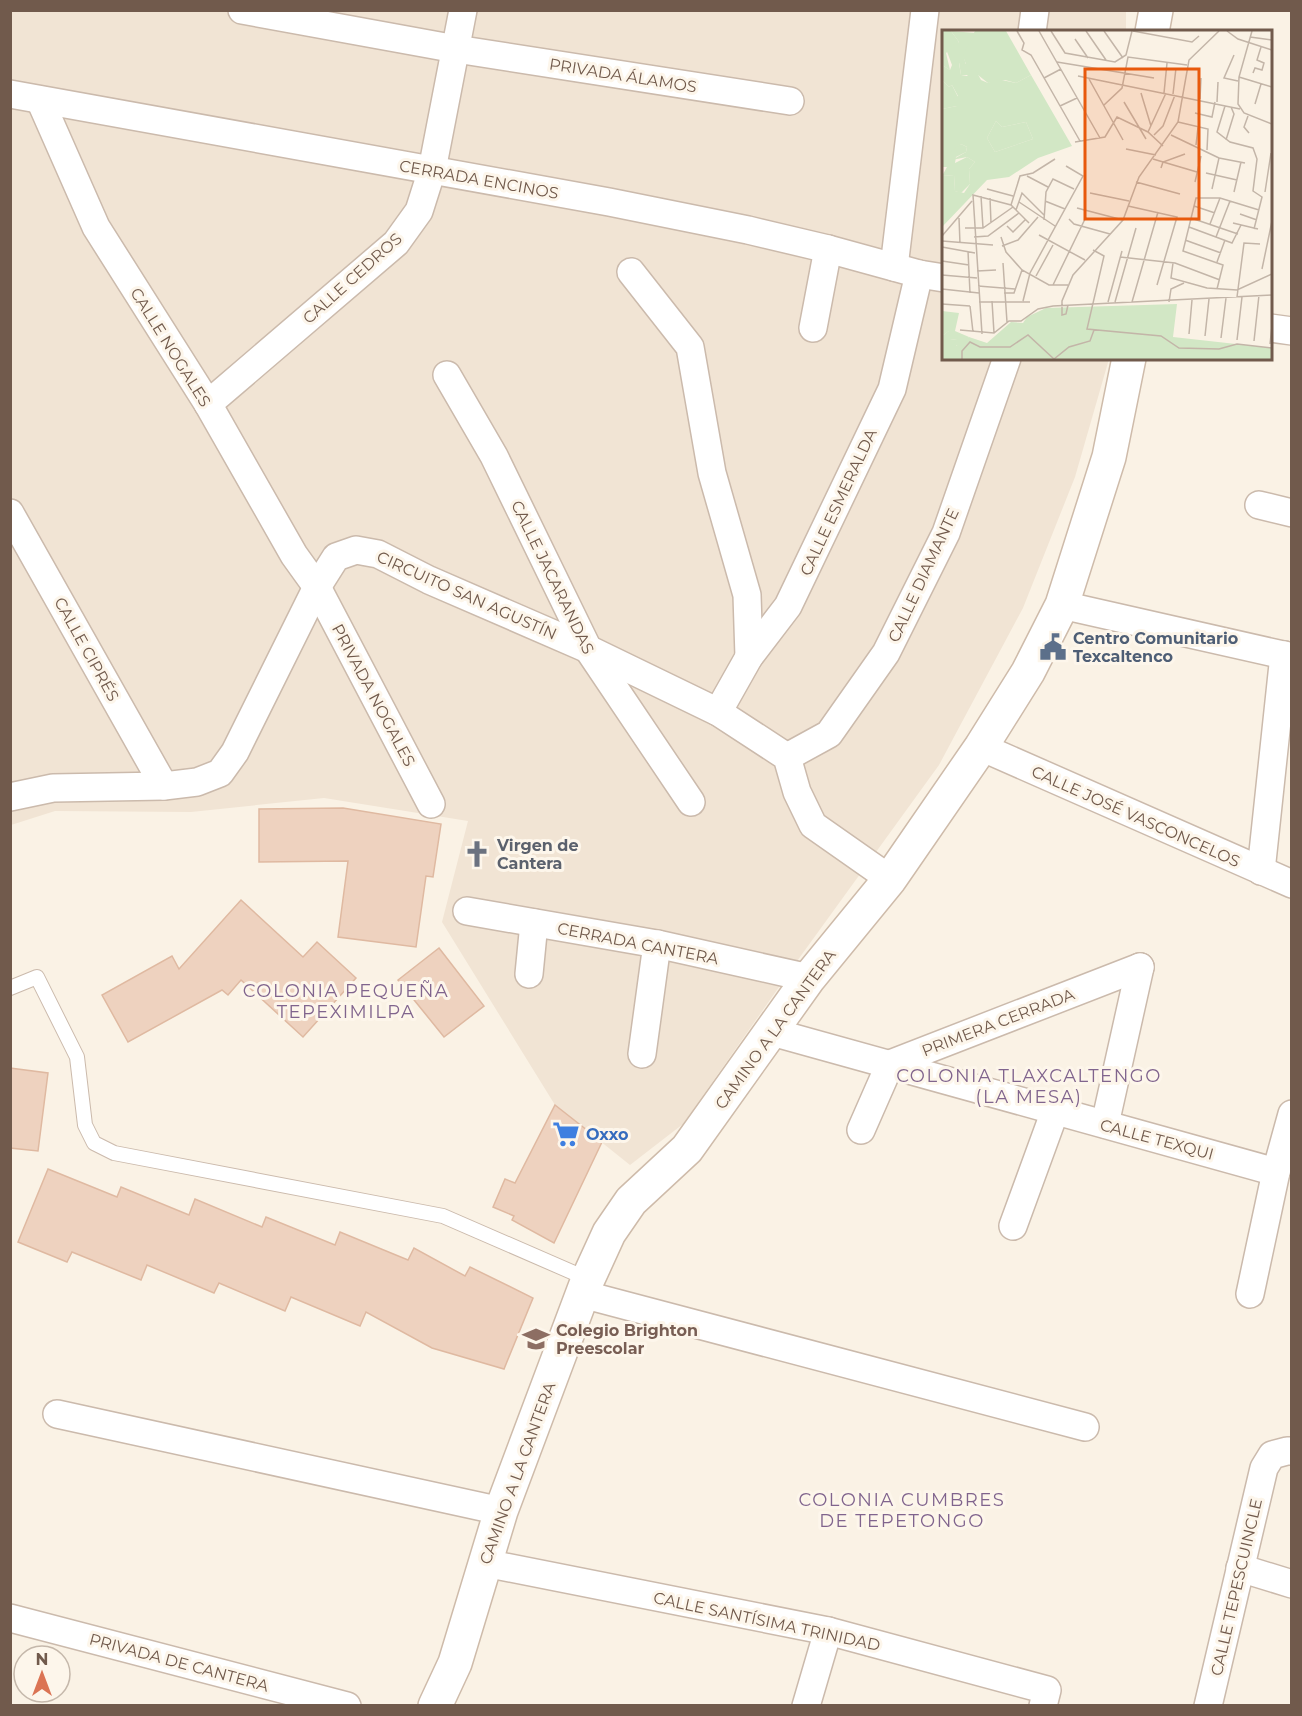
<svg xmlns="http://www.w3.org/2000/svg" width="1302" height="1716" viewBox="0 0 1302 1716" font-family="Montserrat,sans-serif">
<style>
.residential{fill:#f1e4d4}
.building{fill:#eed2bf;stroke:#dfb9a1;stroke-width:1.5}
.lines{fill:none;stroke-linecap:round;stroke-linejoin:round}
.lane-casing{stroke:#cbbaac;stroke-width:16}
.street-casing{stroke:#cbbaac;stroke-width:30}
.secondary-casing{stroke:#cebbaa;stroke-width:36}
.lane{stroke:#fff;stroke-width:14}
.street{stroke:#fff;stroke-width:27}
.secondary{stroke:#fff;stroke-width:33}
.labels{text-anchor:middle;stroke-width:6;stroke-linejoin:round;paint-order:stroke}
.street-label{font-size:16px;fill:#715a4c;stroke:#fdf6eb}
.service-label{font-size:16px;font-weight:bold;fill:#4e5e75;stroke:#fdf6eb;text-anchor:start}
.worship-label{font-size:16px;font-weight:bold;fill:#5b616d;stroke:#fdf6eb;text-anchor:start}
.shop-label{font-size:16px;font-weight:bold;fill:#366cbe;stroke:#fdf6eb;text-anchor:start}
.education-label{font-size:16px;font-weight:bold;fill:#785e54;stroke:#fdf6eb;text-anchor:start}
.neighbourhood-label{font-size:18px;letter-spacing:1.5px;fill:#80648d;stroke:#fdf6eb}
.inset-road{fill:none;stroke:#c3b5a8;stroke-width:1.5}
.view{fill:#e8590c;fill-opacity:0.15;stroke:#e8590c;stroke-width:3}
.inset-edge{fill:none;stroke:#715a4c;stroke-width:3}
</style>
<rect width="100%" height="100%" fill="#faf2e5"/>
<polygon class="residential" points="11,11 1126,11 1126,31 944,32 944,358 1109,359 1075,477 1023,608 939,765 800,957 683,1124 630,1165 555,1105 442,922 468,821 324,798 191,812 55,811 11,825"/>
<g class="building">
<polygon points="343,808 441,824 433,877 426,876 416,947 338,937 348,861 259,862 259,809"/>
<polygon points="241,900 303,957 317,942 356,978 303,1037 241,980 228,995 222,990 128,1042 102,995 172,956 179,969"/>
<polygon points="439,948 484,1006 444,1037 398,980"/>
<polygon points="10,1068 48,1073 38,1151 10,1148"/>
<polygon points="555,1105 602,1142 554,1243 512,1220 514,1216 493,1207 505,1179 515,1183"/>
<polygon points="48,1169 117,1197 121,1187 189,1215 195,1199 262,1227 266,1217 335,1245 340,1232 408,1260 414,1248 465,1276 470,1267 533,1298 504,1369 432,1348 366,1312 360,1326 291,1297 285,1311 219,1283 214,1293 147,1265 141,1280 72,1252 67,1262 18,1242"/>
</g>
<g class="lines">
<defs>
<polyline id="lane" points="10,988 37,977 77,1057 85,1125 94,1143 114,1153 443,1216 588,1279"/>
<g id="street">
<polyline points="242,10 456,49 790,101"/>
<polyline points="1032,32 1035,10"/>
<polyline points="10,94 609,202 748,230 828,249 919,274 944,278"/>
<polyline points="40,100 96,227 208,404 294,555 317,587 431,804"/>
<polyline points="894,267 925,10"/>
<polyline points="631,272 690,347 712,473 747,595 749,657"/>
<polyline points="813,328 828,249"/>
<polyline points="1270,328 1292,331"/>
<polyline points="447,375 494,456 588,649 691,802"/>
<polyline points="208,404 396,243 419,211 432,170 463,10"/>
<polyline points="1259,505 1292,513"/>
<polyline points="10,513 164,786"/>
<polyline points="1062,605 1292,657"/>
<polyline points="718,712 749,657 788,606 892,389 919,274"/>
<polyline points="981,747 1292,884"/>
<polyline points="787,757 829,734 886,653 946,533 1007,358"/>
<polyline points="10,797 53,788 164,786 197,782 220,773 235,752 317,587 336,557 356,550 378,554 429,580 588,649 718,712 787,757 797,792 813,825 890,879"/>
<polyline points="1261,871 1284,655"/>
<polyline points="467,911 657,944 809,978"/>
<polyline points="529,974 534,923"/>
<polyline points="772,1032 1276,1172"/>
<polyline points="642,1054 657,944"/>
<polyline points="1105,1124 1140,967"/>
<polyline points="861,1130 890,1064 1140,967"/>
<polyline points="1013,1226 1055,1111"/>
<polyline points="582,1294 1085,1427"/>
<polyline points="1250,1294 1276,1172 1292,1114"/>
<polyline points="57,1414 501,1511"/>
<polyline points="485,1563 828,1631 1047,1690 1043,1706"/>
<polyline points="1240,1568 1292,1584"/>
<polyline points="10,1618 347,1706"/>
<polyline points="806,1706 828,1631"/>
<polyline points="1208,1706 1264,1468 1272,1455 1287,1451 1292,1451"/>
</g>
<g id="secondary">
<polyline points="1152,32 1156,10"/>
<polyline points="435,1706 455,1663 501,1511 588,1279 609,1233 631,1201 687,1149 809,978 890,879 981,747 1028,672 1062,605 1109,457 1129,358"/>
</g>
</defs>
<use href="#lane" class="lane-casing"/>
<use href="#street" class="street-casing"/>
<use href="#secondary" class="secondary-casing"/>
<use href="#lane" class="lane"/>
<use href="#street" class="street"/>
<use href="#secondary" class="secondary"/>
</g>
<defs>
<symbol id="civic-bare" viewBox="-9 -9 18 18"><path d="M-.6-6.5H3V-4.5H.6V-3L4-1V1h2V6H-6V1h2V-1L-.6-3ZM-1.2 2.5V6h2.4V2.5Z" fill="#5c6f8a" stroke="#fdf6eb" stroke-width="2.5" paint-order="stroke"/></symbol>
<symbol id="church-bare" viewBox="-9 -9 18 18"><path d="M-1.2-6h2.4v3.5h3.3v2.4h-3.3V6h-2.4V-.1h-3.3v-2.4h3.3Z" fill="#6b7280" stroke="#fdf6eb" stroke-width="2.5" paint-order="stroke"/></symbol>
<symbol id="supermarket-bare" viewBox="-9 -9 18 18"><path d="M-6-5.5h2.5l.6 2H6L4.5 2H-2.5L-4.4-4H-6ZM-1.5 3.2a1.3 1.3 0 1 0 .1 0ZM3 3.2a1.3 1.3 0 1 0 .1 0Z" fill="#3f7fe0" stroke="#fdf6eb" stroke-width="2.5" paint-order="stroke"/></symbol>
<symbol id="school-bare" viewBox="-9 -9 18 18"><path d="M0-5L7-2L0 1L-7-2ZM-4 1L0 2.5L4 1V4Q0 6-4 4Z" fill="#8d6e63" stroke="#fdf6eb" stroke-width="2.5" paint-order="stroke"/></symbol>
</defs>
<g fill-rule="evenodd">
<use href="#civic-bare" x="1034" y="628" width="38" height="38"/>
<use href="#church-bare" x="458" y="835" width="38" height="38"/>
<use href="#supermarket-bare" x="547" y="1115" width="38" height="38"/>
<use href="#school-bare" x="517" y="1320" width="38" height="38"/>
</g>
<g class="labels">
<g class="street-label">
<text transform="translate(623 75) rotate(9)" y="6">PRIVADA ÁLAMOS</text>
<text transform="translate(479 179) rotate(10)" y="6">CERRADA ENCINOS</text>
<text transform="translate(352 278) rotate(-42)" y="6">CALLE CEDROS</text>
<text transform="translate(171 347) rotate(58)" y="6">CALLE NOGALES</text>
<text transform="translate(838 502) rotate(-65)" y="6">CALLE ESMERALDA</text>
<text transform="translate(923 575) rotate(-65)" y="6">CALLE DIAMANTE</text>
<text transform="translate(553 577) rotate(64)" y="6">CALLE JACARANDAS</text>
<text transform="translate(467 595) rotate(24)" y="6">CIRCUITO SAN AGUSTÍN</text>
<text transform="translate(87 649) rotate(61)" y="6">CALLE CIPRÉS</text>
<text transform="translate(374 695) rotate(62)" y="6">PRIVADA NOGALES</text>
<text transform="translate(1136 816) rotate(24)" y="6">CALLE JOSÉ VASCONCELOS</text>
<text transform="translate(638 943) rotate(11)" y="6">CERRADA CANTERA</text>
<text transform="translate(998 1022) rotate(-21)" y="6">PRIMERA CERRADA</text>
<text transform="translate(775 1029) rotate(-54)" y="6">CAMINO A LA CANTERA</text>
<text transform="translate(1157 1139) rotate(15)" y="6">CALLE TEXQUI</text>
<text transform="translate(517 1473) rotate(-70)" y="6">CAMINO A LA CANTERA</text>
<text transform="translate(1236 1587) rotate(-77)" y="6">CALLE TEPESCUINCLE</text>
<text transform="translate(767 1621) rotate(12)" y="6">CALLE SANTÍSIMA TRINIDAD</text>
<text transform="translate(179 1662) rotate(15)" y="6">PRIVADA DE CANTERA</text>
</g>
<g class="service-label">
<text x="1073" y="644">Centro Comunitario<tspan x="1073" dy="18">Texcaltenco</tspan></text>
</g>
<g class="worship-label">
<text x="497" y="851">Virgen de<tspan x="497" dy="18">Cantera</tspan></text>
</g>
<g class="shop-label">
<text x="586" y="1140">Oxxo</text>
</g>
<g class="education-label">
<text x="556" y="1336">Colegio Brighton<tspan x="556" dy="18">Preescolar</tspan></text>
</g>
<g class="neighbourhood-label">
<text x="346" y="997">COLONIA PEQUEÑA<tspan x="346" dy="21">TEPEXIMILPA</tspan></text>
<text x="1029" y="1082">COLONIA TLAXCALTENGO<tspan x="1029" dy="21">(LA MESA)</tspan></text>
<text x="902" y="1506">COLONIA CUMBRES<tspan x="902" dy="21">DE TEPETONGO</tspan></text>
</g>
</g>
<g transform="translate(942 30)">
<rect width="330" height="330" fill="#faf2e5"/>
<path d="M0 1H9L17 12 4 23 8 40 0 35ZM33 1H64L89 45 74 53 63 50 46 53 36 45H19L17 32 24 34 20 24ZM0 50 7 57 10 55 16 67 15 76 0 79ZM54 91 60 97 84 92 91 109 53 122 45 108ZM19 114 25 117 24 122 14 127 13 133 25 127 33 132 27 139 28 154 19 163 13 161 12 145 0 146 5 137H0V123ZM235 274 231 307 330 318V329H0V306L8 300V309L16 310 14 316 27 307 45 313 69 292 81 293 85 287 104 278Z" fill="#d2e7c5"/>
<path d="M9 1 34 3 21 24 24 35 17 33 19 45 25 46 32 37 39 50 46 53 55 49 74 53 89 45 130 116 96 128 67 147 45 150 0 197V146L12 145 13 161 22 163 28 154 27 139 33 132 25 127 10 130 24 122 25 117 19 114 7 123H0V79L15 76 11 69 16 66 10 55 7 57 0 50V35L8 40 10 35 4 19 17 12ZM54 91 60 97 84 92 91 109 53 122 45 108ZM0 281 17 283 13 301 27 307 21 315 9 316 15 310 8 309 7 301 0 306Z" fill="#d2e7c5" fill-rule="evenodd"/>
<path class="inset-road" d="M75 1 82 13 80 20 89 25 138 111M97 1 158 108M109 1 123 23 173 32 184 25 190 1M144 1 164 30M162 1 181 28M191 1 250 12 257 6M285 1 296 9 330 20M310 1 297 47 296 74 302 83 330 94M308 7 330 10M133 9 146 28M292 25 282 48 296 51M115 32 212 48M311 43 313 38 320 40 322 33 315 30 319 17M136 46 298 79M297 47 330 57M102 48 119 39M147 49 181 110M199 63 209 96M222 63 225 33M231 64 234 38M258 69 259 48M182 72 204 109M275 72 276 52M313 74 319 54M162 75 180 58 186 27 245 35M118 76 135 68M283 76 275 102 288 112 311 118 315 129 311 161 320 167 312 199M253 83 270 87 273 72M306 86 302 97 307 103M236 92 266 99 265 120M206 102 224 63M212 105 221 96 233 65M229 105 277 128 270 159M284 110 292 84 289 77M133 112 163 107 175 87 206 102 221 116M254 115 256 97M184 119 214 125M277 128 303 133M211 129 255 142M219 138 221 132 243 124M264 143 295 150M85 146 106 157M194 152 238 164M253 152 259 126M45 159 71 166M292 162 299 132M323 162 329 123M148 163 187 171M39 166 41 198M48 168 49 193M103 171 123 179M77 172 113 196M69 175 78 146 91 143 113 129M186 176 235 187 215 255M252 176 273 183M135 178 181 190M74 180 80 163 102 185M298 184 315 190M17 188 18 214M249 188 296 204M127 189 132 194 168 204M102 190 104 162 111 149 132 159M291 193 316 199M268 194 278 168M65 196 71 202 83 190M247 197 290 213 299 195M23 198H41L71 177M97 205 143 230M0 206 30 171M32 207 46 206 77 183M59 207 64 222 80 240 107 255H126M274 207 288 171M243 210 279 223M0 211 51 215M60 216 76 210 96 187M0 217 33 223M151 220 162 226 145 299 219 306 237 318 277 319 295 314 330 318M26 221 28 263M178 227 233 233 278 250M0 231 27 235M275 232 283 210M61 233 65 292M231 233 229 248 265 258 295 260 330 244M320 239 330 191M35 241 54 240M0 245 35 248M94 246 111 215M111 255 144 187M36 256 73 259M0 259 37 263M275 259 281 235 241 221 254 168H278L317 180M62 263H72L80 240M295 267 302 213 318 214M50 271 52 303M81 271 88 243 141 146 124 136M37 272H88M166 272 180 221M173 272 194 198M190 272 216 182M227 272 229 259 242 253M0 274 28 276M126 275 124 284 120 285V271L131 245 181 190 197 147 236 92 247 30 277 1M28 276 31 302M18 300 52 303 67 291H79L96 279 111 276 330 265M40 304 31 165 69 175 87 193M247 304 250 270M263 306 267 269M279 308 284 268M295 310 300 267M312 311 317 265M328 314 330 296M20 329V321L28 312 38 317H68L86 305 112 329 127 317 148 311 152 300"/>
<path class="view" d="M143 39H257V189H143Z"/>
<rect width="330" height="330" class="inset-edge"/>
</g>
<rect width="1302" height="1716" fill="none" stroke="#715a4c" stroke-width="24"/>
<g transform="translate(42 1674)"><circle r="28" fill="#fdf6eb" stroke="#c5b8ab" stroke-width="1.5"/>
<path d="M0-4.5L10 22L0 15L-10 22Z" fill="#db7454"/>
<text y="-9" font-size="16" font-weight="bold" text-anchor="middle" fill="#715a4c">N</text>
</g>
</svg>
